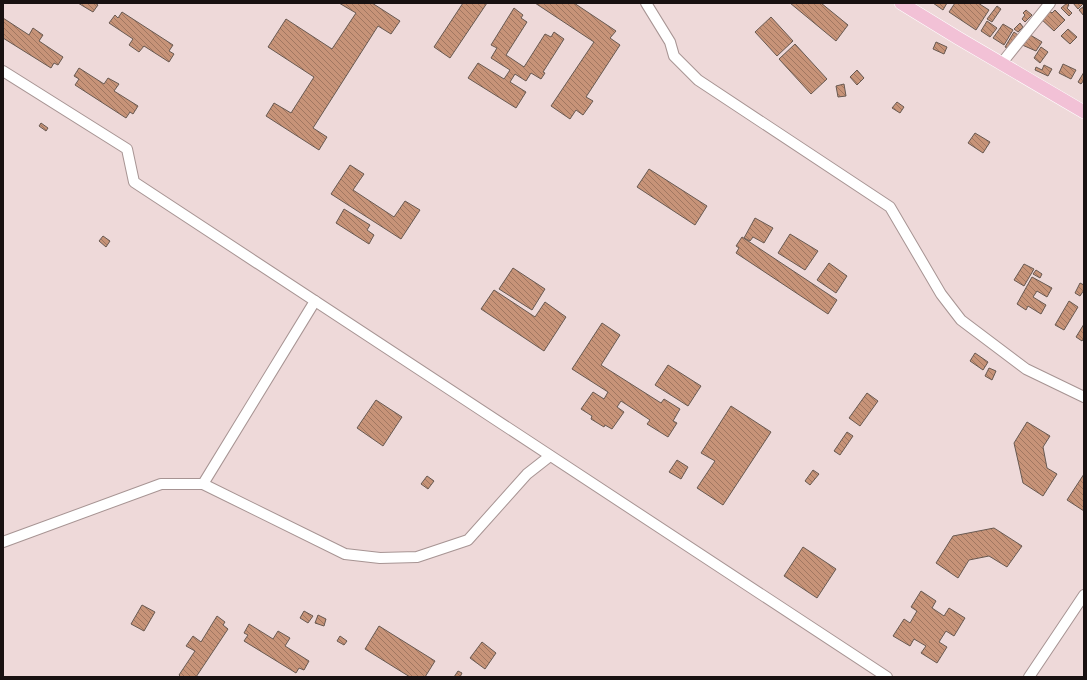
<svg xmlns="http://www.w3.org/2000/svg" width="1087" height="680" viewBox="0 0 1087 680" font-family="'IBM Plex Sans',sans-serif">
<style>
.building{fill:url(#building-back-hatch);stroke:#685951}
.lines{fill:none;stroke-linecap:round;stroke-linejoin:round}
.minor-casing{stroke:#a79493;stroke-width:12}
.major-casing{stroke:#fff;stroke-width:14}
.minor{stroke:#fff;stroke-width:10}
.major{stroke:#f2c1d6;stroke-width:13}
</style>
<defs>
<pattern id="building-back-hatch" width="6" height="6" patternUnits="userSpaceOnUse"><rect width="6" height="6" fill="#c79378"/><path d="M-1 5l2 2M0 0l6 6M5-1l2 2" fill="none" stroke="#a17761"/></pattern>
</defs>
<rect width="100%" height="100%" fill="#eed9d9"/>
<g class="building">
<polygon points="78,3 95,3 98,5 93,12"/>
<polygon points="339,3 372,3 400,21 391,34 378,26 313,128 327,137 319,150 266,116 274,103 291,113 314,77 268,47 286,19 332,49 356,13"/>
<polygon points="463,3 487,3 450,58 434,47"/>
<polygon points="535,3 574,3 616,31 610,38 620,45 586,97 593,101 583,115 576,110 570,119 551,106 594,42"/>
<polygon points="790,3 821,3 848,25 836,41"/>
<polygon points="933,3 947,3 943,10"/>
<polygon points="955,3 978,3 989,10 976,30 949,12"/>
<polygon points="1067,3 1069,5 1067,8 1072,13 1069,16 1061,8"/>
<polygon points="1073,3 1082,3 1083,4 1078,9"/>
<polygon points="997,6 1001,9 992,22 987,19"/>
<polygon points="1084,6 1084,16 1079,10"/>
<polygon points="514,8 523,15 521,18 527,22 506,55 524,67 545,34 551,37 554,32 564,39 543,72 545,73 541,79 531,73 526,81 515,74 510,82 526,92 516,108 468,78 478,63 504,79 510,70 491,58 497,48 491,45"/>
<polygon points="1026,10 1032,15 1025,22 1022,19 1025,15 1023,13"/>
<polygon points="1048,10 1052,13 1055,10 1065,20 1054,31 1040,18"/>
<polygon points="122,12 173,45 169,51 174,54 169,62 144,46 139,52 129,45 133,39 109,23 115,15 118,18"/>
<polygon points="771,17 793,41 777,56 755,32"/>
<polygon points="3,18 29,35 33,28 43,35 39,41 63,57 58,65 54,63 51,68 3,38"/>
<polygon points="987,21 997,28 990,37 981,31"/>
<polygon points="1020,23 1023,27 1018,32 1014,29"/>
<polygon points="1003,24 1013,30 1004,45 993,38"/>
<polygon points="1068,29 1077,37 1070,44 1061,36"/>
<polygon points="1014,32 1018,35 1009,49 1005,47"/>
<polygon points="1027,33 1042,42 1036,51 1020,44"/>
<polygon points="936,42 947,47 944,54 933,49"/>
<polygon points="795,44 827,79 811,94 779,59"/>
<polygon points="1041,47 1048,52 1040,63 1034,58"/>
<polygon points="1063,64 1076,70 1071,79 1059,73"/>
<polygon points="1044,65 1052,69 1048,76 1035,70 1036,67 1042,70"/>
<polygon points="79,68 104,84 108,78 119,84 114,91 138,106 133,114 130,112 126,118 75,85 79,79 74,76"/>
<polygon points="857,70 864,78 857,85 850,77"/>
<polygon points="1084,72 1084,80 1081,84 1078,82"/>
<polygon points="844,84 846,96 838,97 836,86"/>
<polygon points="897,102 904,107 900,113 892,108"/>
<polygon points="41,123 48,128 46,131 39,126"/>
<polygon points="975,133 990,142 983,153 968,143"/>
<polygon points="350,165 364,174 353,190 394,217 405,201 420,210 401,239 331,194"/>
<polygon points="649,169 707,206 695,225 637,187"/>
<polygon points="344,209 370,225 367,230 374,235 369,244 336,223"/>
<polygon points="755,218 773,228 764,243 753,237 750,241 744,238"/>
<polygon points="790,234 818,251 805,270 778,253"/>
<polygon points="103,236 110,241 106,247 99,241"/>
<polygon points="742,237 837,300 828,314 736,253 739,248 736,246"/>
<polygon points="829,263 847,276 836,293 817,280"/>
<polygon points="1024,264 1034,269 1024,286 1014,280"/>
<polygon points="513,268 545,289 532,310 499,289"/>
<polygon points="1036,270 1042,274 1040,278 1033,274"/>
<polygon points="1032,277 1052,288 1047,297 1037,291 1033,297 1046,305 1041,314 1028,306 1026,310 1017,304"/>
<polygon points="1080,283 1084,285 1084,290 1080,296 1075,293"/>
<polygon points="494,290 535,317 545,302 566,317 544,351 481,309"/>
<polygon points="1069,301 1078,307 1064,330 1055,325"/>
<polygon points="602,323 620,335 601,365 661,403 664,399 680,409 673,421 677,423 668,437 647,424 650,420 621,401 617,407 624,412 612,429 605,425 604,427 591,419 592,416 581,409 593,392 604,399 608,392 572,369"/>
<polygon points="1084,324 1084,338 1082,341 1076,337"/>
<polygon points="975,353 988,362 983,370 970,361"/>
<polygon points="668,365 701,386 688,406 655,385"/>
<polygon points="989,368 996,371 992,380 985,376"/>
<polygon points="867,393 878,401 860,426 849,418"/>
<polygon points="376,400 402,417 383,446 357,428"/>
<polygon points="731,406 771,432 723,505 697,488 715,461 701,453"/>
<polygon points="1027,422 1050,436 1043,447 1047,468 1057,474 1043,496 1023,483 1014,443"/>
<polygon points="847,432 853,436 840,455 834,451"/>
<polygon points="677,460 688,467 681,479 669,472"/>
<polygon points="813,470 819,474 810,485 805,481"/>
<polygon points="1084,474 1084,511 1067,500"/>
<polygon points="427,476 434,481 428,489 421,484"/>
<polygon points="994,528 1022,546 1007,567 989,556 969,560 958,578 936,563 953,536"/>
<polygon points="803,547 836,569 817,598 784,576"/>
<polygon points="921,591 936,601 932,608 944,616 949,608 965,618 954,636 946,631 939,642 947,647 937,663 921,653 926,646 914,639 910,646 893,636 904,619 910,623 917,611 911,607"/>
<polygon points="142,605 155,612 144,631 131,624"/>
<polygon points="304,611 313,616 308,623 300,618"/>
<polygon points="318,615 326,619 324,626 315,623"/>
<polygon points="217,616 225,622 223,625 228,629 196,677 181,677 179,675 195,651 186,646 193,636 201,642"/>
<polygon points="249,624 273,639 278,631 290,638 285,646 309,661 304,670 299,668 296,673 244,641 248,635 244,633"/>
<polygon points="379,626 435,661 425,677 410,677 365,649"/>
<polygon points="340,636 347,641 344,645 337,641"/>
<polygon points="482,642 496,653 485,669 470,658"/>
<polygon points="458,671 462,673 460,677 454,677"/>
</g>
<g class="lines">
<defs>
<g id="minor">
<polyline points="646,3 670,42 674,56 698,80 890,207 941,294 961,320 1026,369 1084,397"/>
<polyline points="1001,64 1050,3"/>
<polyline points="3,71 127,149 134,182 887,677"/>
<polyline points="203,484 315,301"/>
<polyline points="3,542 161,484 203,484 345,554 380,558 417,557 468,540 527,474 550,456"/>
<polyline points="1029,677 1084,595"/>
</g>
<polyline id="major" points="901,3 958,38 1084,112"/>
</defs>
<use href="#minor" class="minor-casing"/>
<use href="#major" class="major-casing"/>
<use href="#minor" class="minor"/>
<use href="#major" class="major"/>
</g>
<rect width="1087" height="680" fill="none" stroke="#181111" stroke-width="8"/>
</svg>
